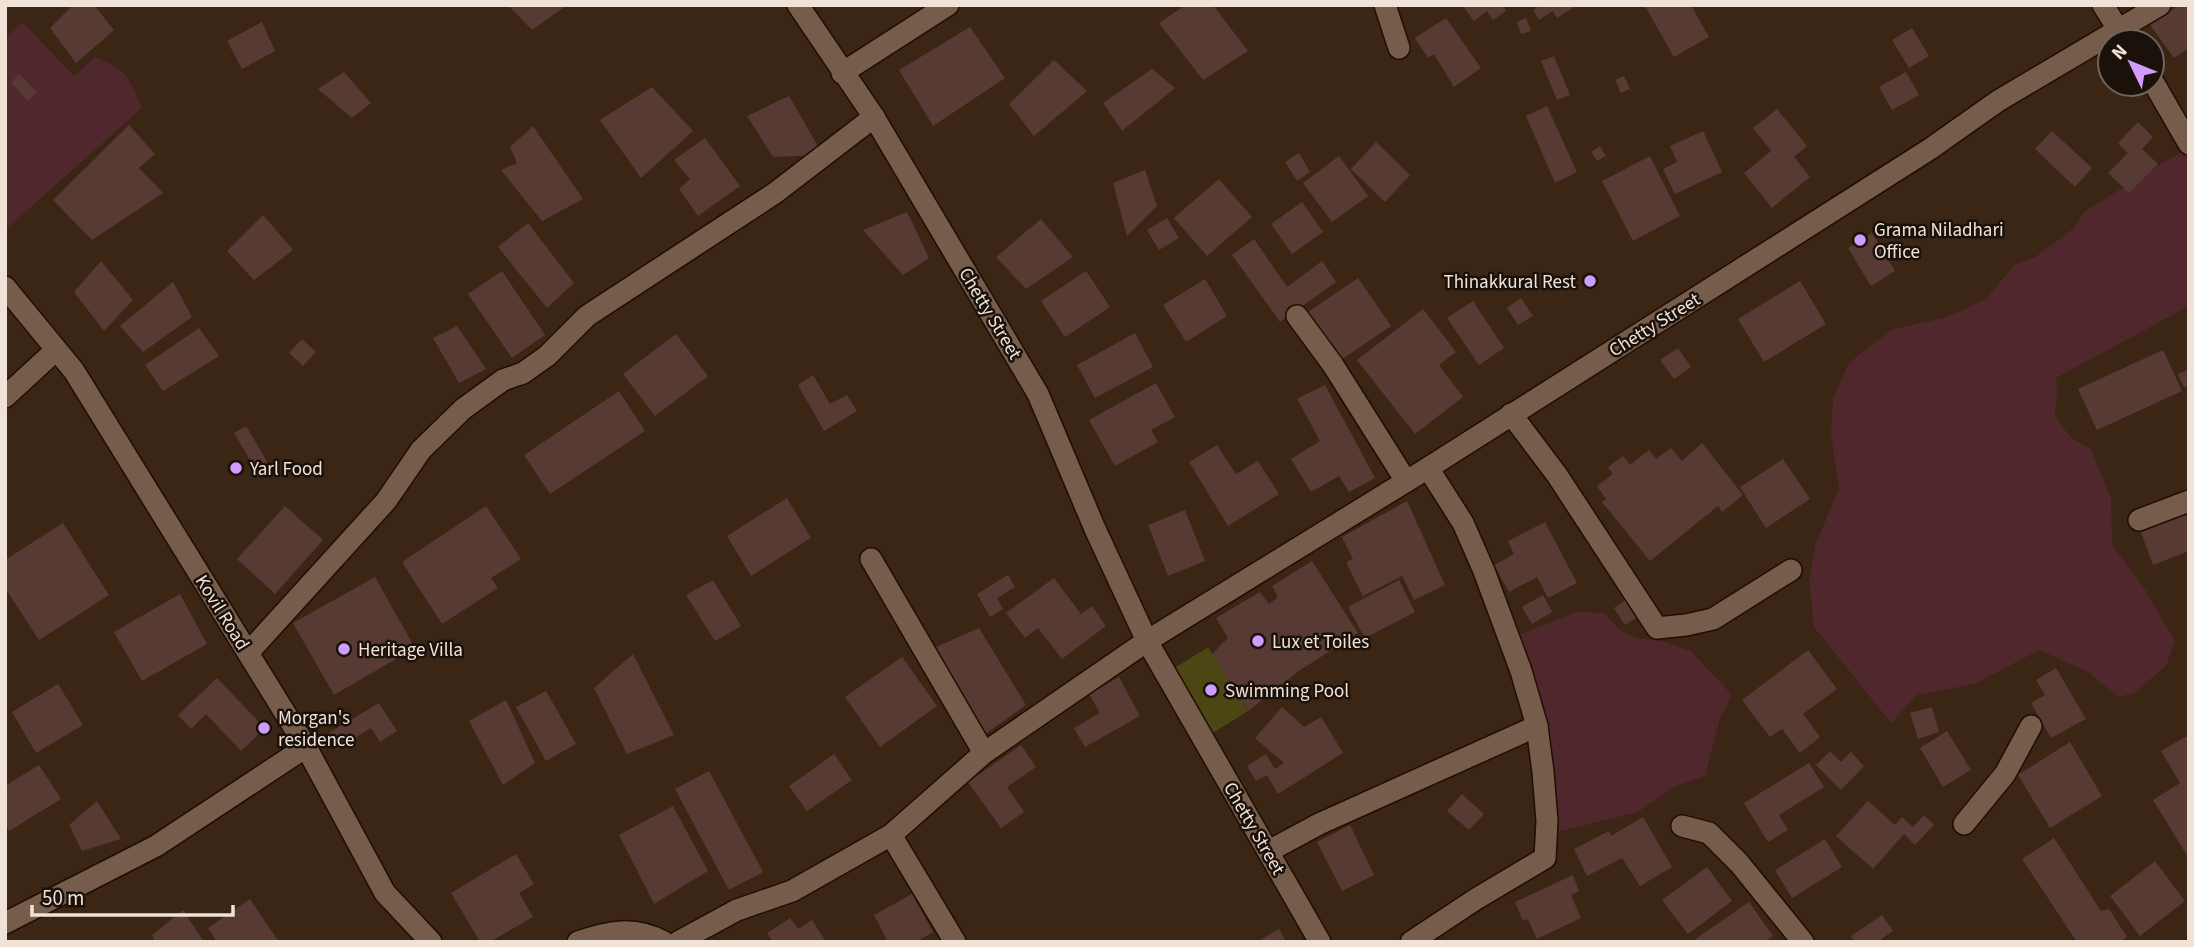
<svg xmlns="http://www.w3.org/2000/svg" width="2194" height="947" viewBox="0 0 2194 947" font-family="'Source Sans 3',sans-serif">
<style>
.green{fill:#50272c}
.water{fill:#4c4514}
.building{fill:#573a33}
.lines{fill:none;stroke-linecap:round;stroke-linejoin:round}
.minor-casing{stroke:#210d01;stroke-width:24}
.minor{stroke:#765d4b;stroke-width:21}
.poi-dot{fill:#cf9dff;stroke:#1a110a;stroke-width:2.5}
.labels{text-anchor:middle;stroke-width:5;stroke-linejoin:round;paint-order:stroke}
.poi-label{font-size:19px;fill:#f1e2d8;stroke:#1a110a;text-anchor:start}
.street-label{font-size:19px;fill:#f1e2d8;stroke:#1a110a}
</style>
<rect width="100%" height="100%" fill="#3b2515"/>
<g class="green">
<path d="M22 22 74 76 95 57C127 69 129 77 142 108L5 230V38Z"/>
<polygon points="2189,147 2189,306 2056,378 2057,394 2055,416 2070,437 2091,449 2111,498 2112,545 2146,591 2175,641 2166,666 2134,693 2118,697 2088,672 2039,650 1975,684 1917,695 1891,723 1814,627 1809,580 1816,543 1839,488 1831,435 1833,398 1849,363 1891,330 1947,317 1986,299 2015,264 2034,258 2074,228 2085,211"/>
<polygon points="1577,612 1604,613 1620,630 1637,638 1665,642 1691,651 1732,695 1720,719 1705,776 1673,787 1638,812 1546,835 1547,821 1509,639"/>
</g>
<polygon class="water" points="1208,647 1248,711 1213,733 1173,669"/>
<g class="building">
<polygon points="73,5 94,5 114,30 76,63 50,28"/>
<polygon points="508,5 562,5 563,8 532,30"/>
<polygon points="1186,5 1213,5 1248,51 1203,80 1159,23"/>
<polygon points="1462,5 1503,5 1506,11 1493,20 1487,11 1474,21"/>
<polygon points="1541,5 1573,5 1574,7 1557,18 1553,11 1539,20 1533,10"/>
<polygon points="1647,5 1691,5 1709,37 1674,57 1645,6"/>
<polygon points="2179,5 2189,5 2189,48 2174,58 2150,25"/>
<polygon points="1446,18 1481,68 1454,87 1434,54 1428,58 1415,38"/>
<polygon points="1526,18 1531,31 1521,34 1517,22"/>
<polygon points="262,22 275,51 242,69 227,41"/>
<polygon points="970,27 1005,78 933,126 899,70"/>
<polygon points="1912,28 1929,56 1909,68 1892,40"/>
<polygon points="1554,56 1570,95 1557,100 1541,61"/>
<polygon points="1054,60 1087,91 1034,136 1009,104"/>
<polygon points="1152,69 1175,88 1122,131 1103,103"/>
<polygon points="344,72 371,103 352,118 318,89"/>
<polygon points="1906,72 1919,95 1892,110 1879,87"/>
<polygon points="19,74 37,92 28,101 11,83"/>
<polygon points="1624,76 1630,89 1621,93 1615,80"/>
<polygon points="652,87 693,131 641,178 600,120"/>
<polygon points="789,96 823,155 773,157 747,116"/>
<polygon points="1547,106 1577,172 1555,183 1526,116"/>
<polygon points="1777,109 1807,146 1794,157 1810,177 1772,208 1744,173 1771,151 1753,128"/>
<polygon points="2138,122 2153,137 2142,149 2158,164 2129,193 2108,173 2128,153 2118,143"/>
<polygon points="129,125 155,154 139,168 163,193 92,240 53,200"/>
<polygon points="533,126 583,199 542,221 501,170 517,163 510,147"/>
<polygon points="1703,131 1722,172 1675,194 1663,169 1677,162 1670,146"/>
<polygon points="2052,131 2092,168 2075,187 2035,149"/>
<polygon points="705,138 740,186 698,216 679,189 690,179 674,160"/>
<polygon points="1376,142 1410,175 1385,202 1351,169"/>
<polygon points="1600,146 1606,156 1597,161 1591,152"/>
<polygon points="1299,153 1310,172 1297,181 1285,162"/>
<polygon points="1339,156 1368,196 1332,222 1303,183"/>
<polygon points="1650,156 1680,216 1633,241 1602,181"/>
<polygon points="1145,170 1157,206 1127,236 1113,183"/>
<polygon points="1219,179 1252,217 1207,256 1174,218"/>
<polygon points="1302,202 1323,232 1292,254 1271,224"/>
<polygon points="907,212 929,258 903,275 863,230"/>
<polygon points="263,215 293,250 254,280 227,251"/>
<polygon points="1167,218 1179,238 1159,250 1147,230"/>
<polygon points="1041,219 1073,257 1026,289 996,257"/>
<polygon points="528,223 574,283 547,308 498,247"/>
<polygon points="1872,233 1895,271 1871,286 1848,248"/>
<polygon points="1254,239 1287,287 1322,261 1336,282 1280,322 1232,255"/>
<polygon points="101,261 133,300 104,331 74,292"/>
<polygon points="502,271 545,335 512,358 468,294"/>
<polygon points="1086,271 1110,307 1065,337 1041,301"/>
<polygon points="1358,278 1391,326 1338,362 1305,314"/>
<polygon points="1205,279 1227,316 1186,342 1163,305"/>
<polygon points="1800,281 1826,324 1764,362 1738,319"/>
<polygon points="173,282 192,317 143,352 120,326"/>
<polygon points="1521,298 1533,316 1518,325 1507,308"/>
<polygon points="1473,301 1504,348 1479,365 1447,318"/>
<polygon points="1423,309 1456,352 1439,365 1463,397 1415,434 1357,360"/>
<polygon points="457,326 486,369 459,383 433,338"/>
<polygon points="199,328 219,356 163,391 145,365"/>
<polygon points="1135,333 1153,367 1095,398 1077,365"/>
<polygon points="676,334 708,376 655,416 623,374"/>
<polygon points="302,339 316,352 303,366 289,353"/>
<polygon points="1678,348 1691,367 1674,379 1660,360"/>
<polygon points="2163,350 2182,391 2097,430 2078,389"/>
<polygon points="2189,369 2189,386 2184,388 2178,374"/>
<polygon points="813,375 830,404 847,395 857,411 824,431 798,385"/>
<polygon points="1156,383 1175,417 1151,430 1158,442 1115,466 1089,420"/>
<polygon points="1325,385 1375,478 1349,492 1339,476 1311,492 1291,459 1320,441 1297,399"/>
<polygon points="619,391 645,431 550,494 524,455"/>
<polygon points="246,426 269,465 257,472 234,433"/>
<polygon points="1702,443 1743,495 1722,512 1718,506 1650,561 1602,502 1606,499 1597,486 1613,474 1608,467 1623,456 1630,465 1649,450 1656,459 1671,448 1682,461"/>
<polygon points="1217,445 1236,474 1258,461 1279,494 1228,526 1189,462"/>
<polygon points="1783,459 1810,499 1766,528 1740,487"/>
<polygon points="787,498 811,538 751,576 727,536"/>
<polygon points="1407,501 1445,585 1414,600 1402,576 1363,596 1346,562 1353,559 1342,537"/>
<polygon points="285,506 323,540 275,594 237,559"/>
<polygon points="486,506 521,559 491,578 498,588 442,624 402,562"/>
<polygon points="1185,510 1205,561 1168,576 1148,525"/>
<polygon points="2189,511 2189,551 2153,565 2140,530"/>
<polygon points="1545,522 1577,583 1548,598 1537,577 1509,592 1494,565 1514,554 1508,541"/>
<polygon points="63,523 109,595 39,640 5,588 5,560"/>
<polygon points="1312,561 1358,633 1299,671 1248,711 1212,654 1228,638 1216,618 1260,592 1269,604 1278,597 1272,586"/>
<polygon points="1008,575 1015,587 997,598 1003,609 990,617 977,594"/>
<polygon points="375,577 415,648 334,695 293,623"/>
<polygon points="1054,578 1081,614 1092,606 1106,626 1062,659 1038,628 1025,638 1006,613"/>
<polygon points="713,580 741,626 715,641 686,595"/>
<polygon points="1399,580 1415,612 1365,638 1348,607"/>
<polygon points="180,594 207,644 142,681 114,632"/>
<polygon points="1543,595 1552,612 1532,624 1522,607"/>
<polygon points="1628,598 1639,616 1625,625 1614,608"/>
<polygon points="979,628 1026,705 984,735 936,647"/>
<polygon points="1808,650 1837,689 1803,714 1820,737 1800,753 1782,729 1770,737 1742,700"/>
<polygon points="633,654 674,735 627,754 594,688"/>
<polygon points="902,657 937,706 880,747 845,697"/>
<polygon points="2056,668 2086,719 2051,738 2031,703 2045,695 2036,680"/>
<polygon points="1119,677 1140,716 1085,747 1074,728 1100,713 1089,694"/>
<polygon points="217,678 265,728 241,751 206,714 191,729 178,715"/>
<polygon points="58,684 83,725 36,753 12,712"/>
<polygon points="546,691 576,744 546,761 516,707"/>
<polygon points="506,700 535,763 503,785 469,721"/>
<polygon points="379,703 397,731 380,742 371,728 336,750 327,734"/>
<polygon points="1282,707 1304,727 1321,717 1343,753 1278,794 1267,775 1256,781 1247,766 1266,754 1275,769 1284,763 1255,738"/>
<polygon points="1932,707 1939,732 1918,739 1910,713"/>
<polygon points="1947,731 1971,770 1943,787 1920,748"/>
<polygon points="2189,735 2189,859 2153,800 2180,783 2161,751"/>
<polygon points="2070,742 2102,796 2050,828 2018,775"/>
<polygon points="1021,745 1036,767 1007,787 1024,812 1001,828 968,782"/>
<polygon points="1830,751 1841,762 1851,752 1864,766 1841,790 1816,765"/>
<polygon points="834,754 852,780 807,811 789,786"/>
<polygon points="1809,763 1824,787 1779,815 1788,830 1768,842 1744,803"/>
<polygon points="39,765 61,799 9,831 5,824 5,786"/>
<polygon points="709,771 763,872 729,890 675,789"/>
<polygon points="1462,794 1484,814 1469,830 1447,811"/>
<polygon points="97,801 121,839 82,851 69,825"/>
<polygon points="1868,801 1895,825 1902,817 1913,827 1924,815 1934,825 1915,845 1904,834 1873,869 1836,836"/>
<polygon points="673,806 708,871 654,904 619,835"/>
<polygon points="1643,817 1672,867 1640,886 1622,858 1587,876 1574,849 1609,831 1611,836"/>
<polygon points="1350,825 1374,875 1342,891 1317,842"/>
<polygon points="2054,838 2101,911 2109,909 2127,937 2120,942 2077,942 2022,859"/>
<polygon points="1825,839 1842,867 1792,898 1775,870"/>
<polygon points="516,854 534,884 519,893 533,917 490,942 480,942 451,893"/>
<polygon points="2155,861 2185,901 2140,936 2110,896"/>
<polygon points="1707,867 1732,901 1688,934 1662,900"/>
<polygon points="1573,875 1579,891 1571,895 1581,918 1537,939 1528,919 1523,921 1515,902"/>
<polygon points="912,894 933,932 916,942 888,942 874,915"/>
<polygon points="250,899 279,942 217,942 208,928"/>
<polygon points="1749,902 1773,936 1764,942 1691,942"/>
<polygon points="183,910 204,942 155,942 152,935"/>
<polygon points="1882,915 1893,931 1877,942 1855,942 1851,936"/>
<polygon points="790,918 798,929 812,920 826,942 773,942 767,933"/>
<polygon points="1279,929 1286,942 1256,942"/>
</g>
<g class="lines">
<defs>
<g id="minor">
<polyline points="798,5 874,117 1038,394 1095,529 1147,641 1320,942"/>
<polyline points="1385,5 1399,48"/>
<polyline points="2103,5 2126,42"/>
<polyline points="842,73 948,5"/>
<polyline points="2152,80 2189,144"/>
<polyline points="5,287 74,371 306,747 385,893 431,942"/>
<polyline points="1297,316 1333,365 1406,481"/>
<polyline points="5,397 56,350"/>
<polyline points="1511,414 1557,475 1657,628 1686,625 1713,619 1791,570"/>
<polyline points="2139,520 2189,501"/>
<polyline points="871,559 984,753"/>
<polyline points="248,653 386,501 421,450 463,409 503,380 523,373 547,356 587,316 775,193 874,117"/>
<polyline points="1964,824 2005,774 2031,726"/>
<polyline points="1682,826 1709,833 1739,863 1803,942"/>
<polyline points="891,835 955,942"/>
<polyline points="1269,851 1319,824 1537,726"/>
<polyline points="5,923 156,846 306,747"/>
<path d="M578 942C609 931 634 926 664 942"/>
<polyline points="678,942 737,910 792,891 891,835 984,753 1147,641 1428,468 1930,149 1998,101 2160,5"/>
<polyline points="1411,942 1476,899 1545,858 1547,821 1543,772 1537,726 1521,671 1484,571 1463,523 1428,468"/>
</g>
</defs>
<use href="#minor" class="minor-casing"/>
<use href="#minor" class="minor"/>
</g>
<g class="poi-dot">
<circle cx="1860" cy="240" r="7"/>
<circle cx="1590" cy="281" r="7"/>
<circle cx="236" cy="468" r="7"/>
<circle cx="1258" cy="641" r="7"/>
<circle cx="344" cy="649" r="7"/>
<circle cx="1211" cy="690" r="7"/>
<circle cx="264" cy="728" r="7"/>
</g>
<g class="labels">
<g class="poi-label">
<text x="1874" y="236">Grama Niladhari<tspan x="1874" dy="22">Office</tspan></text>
<text x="1576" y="288" text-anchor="end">Thinakkural Rest</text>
<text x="250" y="475">Yarl Food</text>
<text x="1272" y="648">Lux et Toiles</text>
<text x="358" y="656">Heritage Villa</text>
<text x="1225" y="697">Swimming Pool</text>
<text x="278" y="724">Morgan's<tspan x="278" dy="22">residence</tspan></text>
</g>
<g class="street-label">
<text transform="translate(991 313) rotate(59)" y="7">Chetty Street</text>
<text transform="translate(1654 324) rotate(-32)" y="7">Chetty Street</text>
<text transform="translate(223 612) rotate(58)" y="7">Kovil Road</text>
<text transform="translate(1255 828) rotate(60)" y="7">Chetty Street</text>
</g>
</g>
<rect width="2194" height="947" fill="none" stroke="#f1e2d8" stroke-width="14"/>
<g transform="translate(2131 63) rotate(313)"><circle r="33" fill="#1a110a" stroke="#70655c" stroke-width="2"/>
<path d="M0-5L12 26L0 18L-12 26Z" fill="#cf9dff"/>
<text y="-10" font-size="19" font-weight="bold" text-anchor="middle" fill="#f1e2d8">N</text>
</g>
<path d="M32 905v10h201v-10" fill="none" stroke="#f1e2d8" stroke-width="3.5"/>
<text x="42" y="905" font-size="21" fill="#f1e2d8" stroke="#1a110a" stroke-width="5" paint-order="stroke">50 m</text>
</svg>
